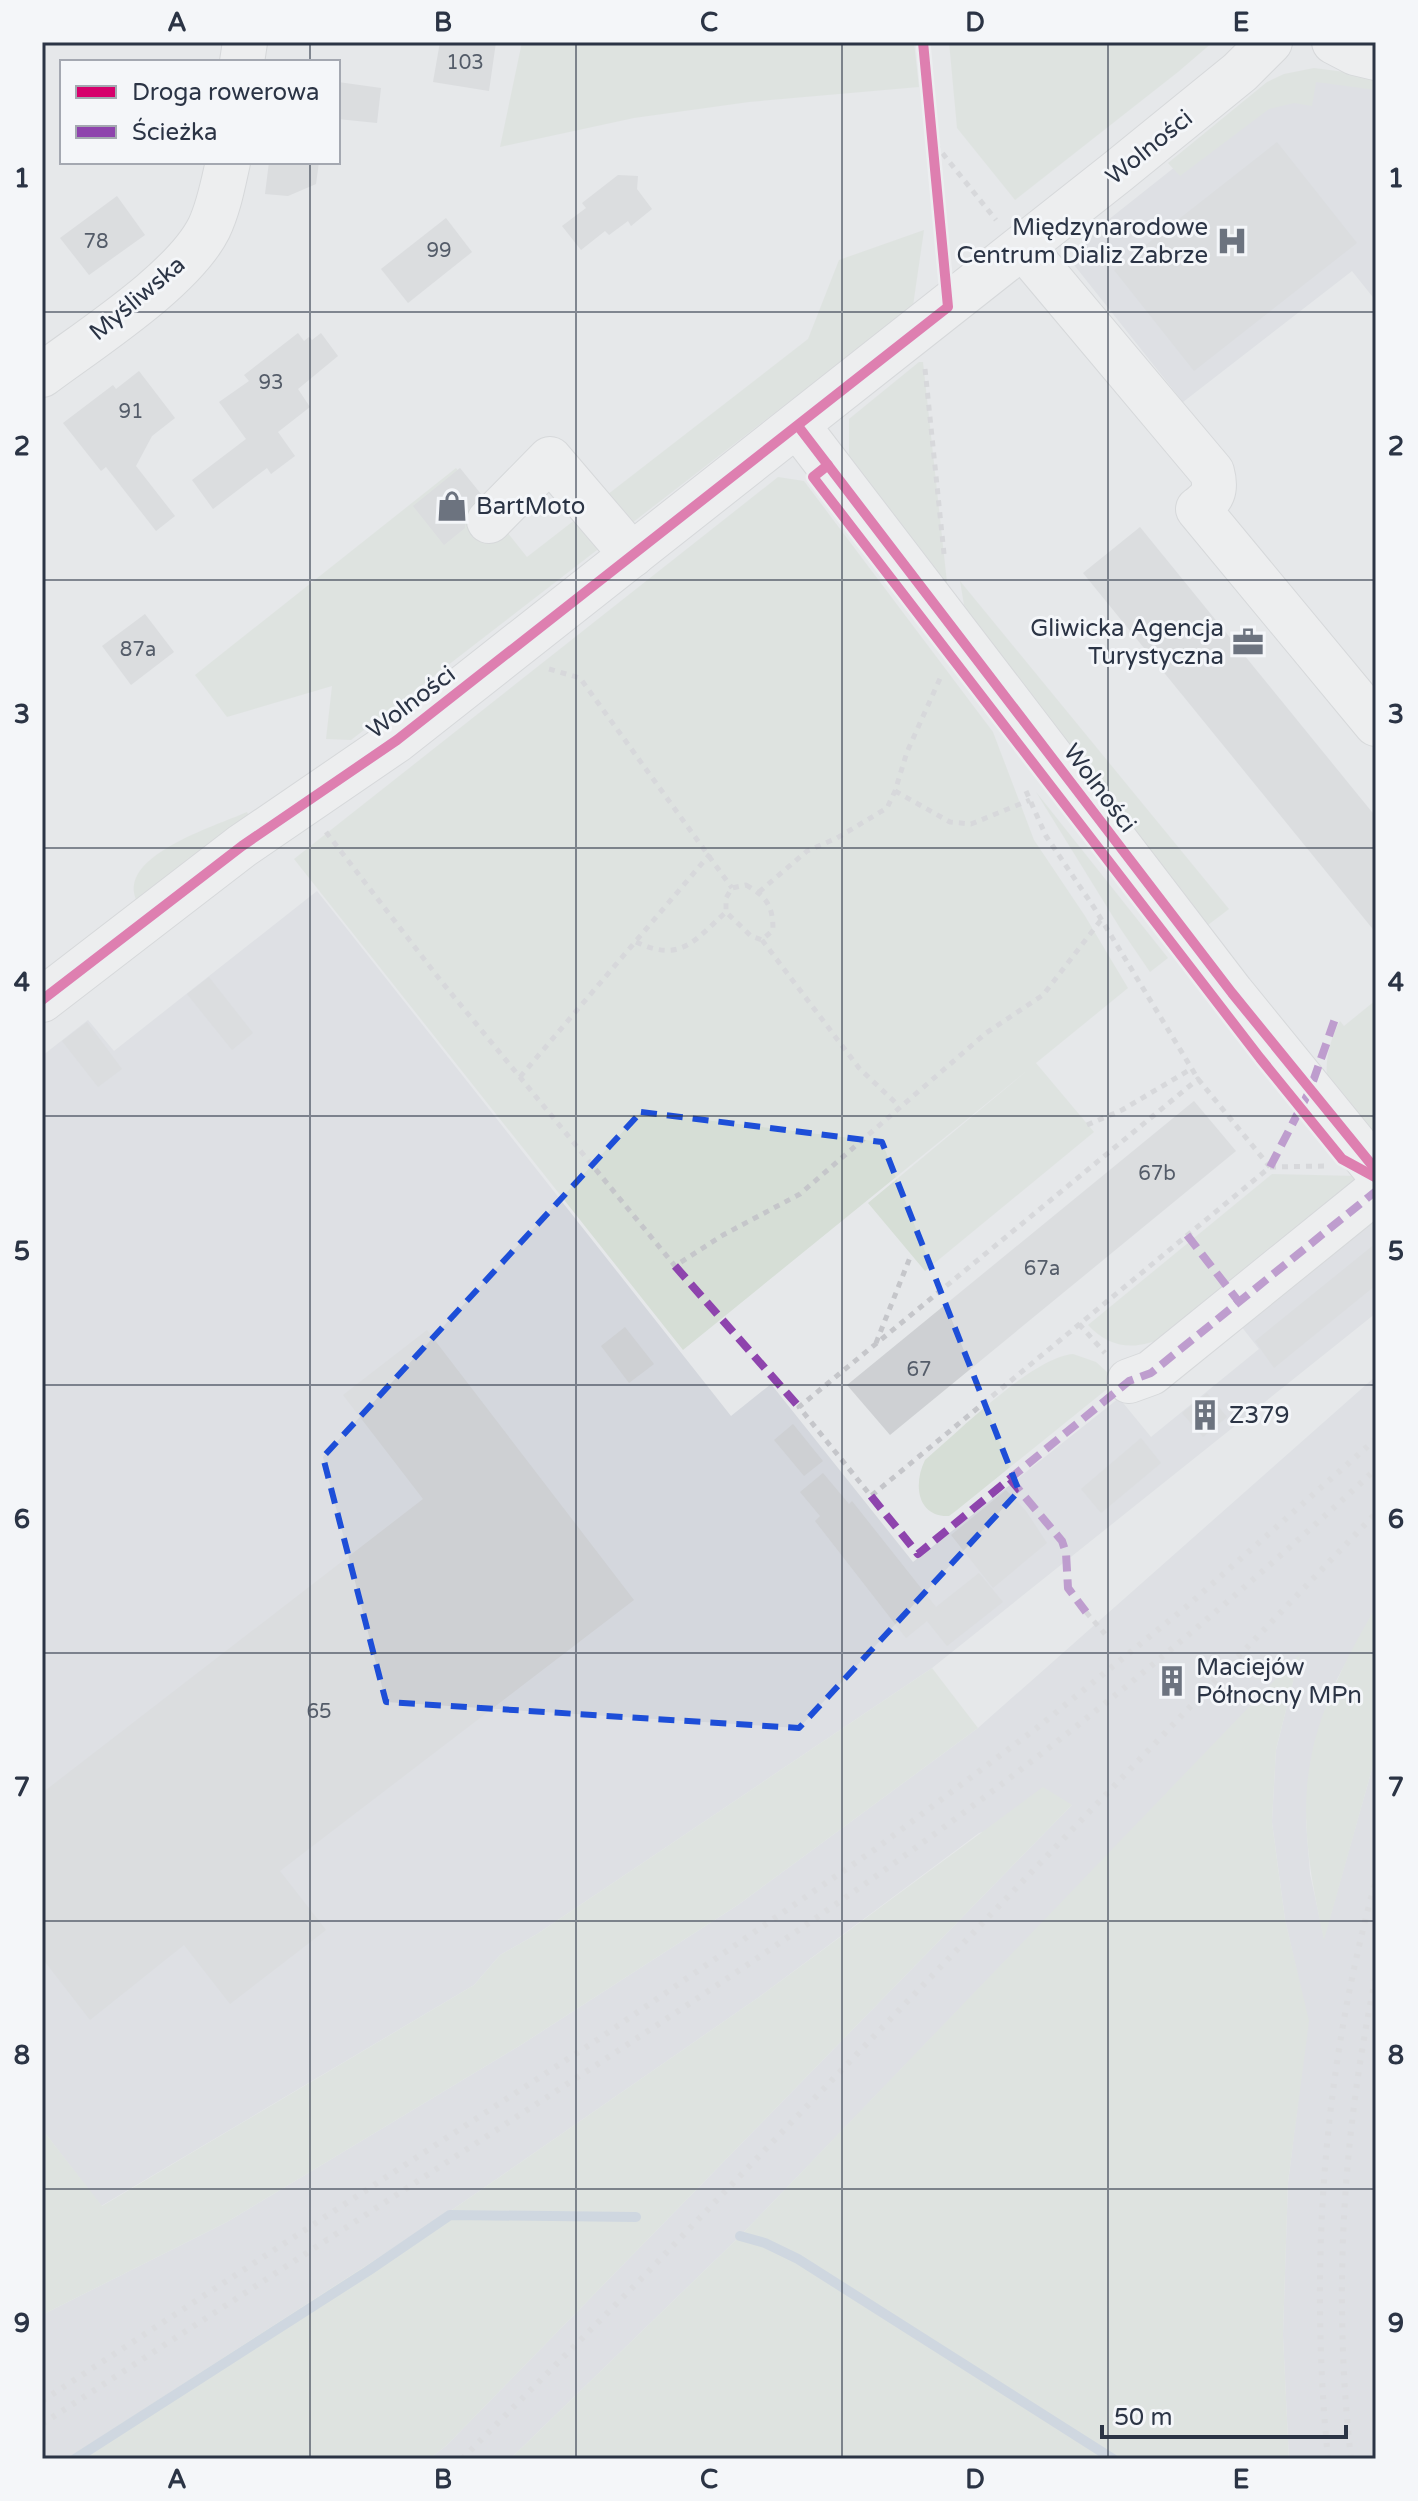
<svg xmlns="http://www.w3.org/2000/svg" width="1418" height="2501" viewBox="0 0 1418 2501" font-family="'Varela Round',sans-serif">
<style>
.built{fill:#d4d7dd}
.green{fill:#d6ded6}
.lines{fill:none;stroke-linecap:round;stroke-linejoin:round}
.stream{stroke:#b4c4d5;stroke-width:10}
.building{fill:#ced0d3}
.minor-casing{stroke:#c4c6c8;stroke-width:46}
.path{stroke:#c5c6ca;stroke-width:5;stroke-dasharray:6 6;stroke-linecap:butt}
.minor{stroke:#f5f6f7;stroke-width:44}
.rail{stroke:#cecfd2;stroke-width:6;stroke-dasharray:4 8;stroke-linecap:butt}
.quiet{stroke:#8e44ad;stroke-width:8;stroke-dasharray:16 8;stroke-linecap:butt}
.cycleway-casing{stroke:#f4f6f9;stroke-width:15}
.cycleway{stroke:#d6006c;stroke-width:10}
.marked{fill:none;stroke:#1d4ed8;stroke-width:6;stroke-dasharray:16 10;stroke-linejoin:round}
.grid{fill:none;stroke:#2b3445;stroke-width:2;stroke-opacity:0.55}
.labels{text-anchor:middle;stroke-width:6;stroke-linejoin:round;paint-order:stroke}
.number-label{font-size:20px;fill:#545c69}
.street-label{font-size:24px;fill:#2b3445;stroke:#f4f6f9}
.poi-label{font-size:24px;fill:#2b3445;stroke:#f4f6f9;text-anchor:start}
.neatline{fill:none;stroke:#2b3445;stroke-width:3}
.grid-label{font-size:26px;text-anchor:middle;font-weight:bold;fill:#2b3445}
</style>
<rect width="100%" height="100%" fill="#e6e8ea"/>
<g class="built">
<polygon points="1306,76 1376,83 1376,301 1352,271 1183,402 1071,261 1098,228 1277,86"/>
<polygon points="317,891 731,1416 771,1384 913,1562 1119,1398 1151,1437 1259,1349 1234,1317 1376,1204 1376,1313 932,1668 537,1934 500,1955 474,1985 101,2206 42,2129 42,1056 88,1020 114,1051"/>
<polygon points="1376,1376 1376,1607 1336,1681 1306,1822 1310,1874 1324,1938 1376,1755 1376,2459 1289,2459 1283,2335 1288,2183 1308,2021 1285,1919 1272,1822 1276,1750 1299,1657 740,2236 510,2459 429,2459 446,2446 1072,1805 979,1833 759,1997 446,2214 67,2459 42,2459 42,2315 227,2222 524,2043 738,1905 978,1728"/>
</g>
<g class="green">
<polygon points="522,42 914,42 919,87 749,102 634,118 500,147"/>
<polygon points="949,42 1213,42 1178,72 1015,200 957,128"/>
<polygon points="1314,68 1376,76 1376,90 1316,82 1312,106 1294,103 1269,109 1180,176 1168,163 1267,82 1284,74"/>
<polygon points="924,230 913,306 351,740 326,739 332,686 227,717 195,675 456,468 527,557 808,339 839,260"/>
<polygon points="919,362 923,362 949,601 849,458 849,419"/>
<polygon points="778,477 804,481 993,732 1034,840 1085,916 1128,988 1036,1063 1094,1132 925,1271 868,1203 1029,1069 683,1350 294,859"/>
<polygon points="960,581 1229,909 1204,928 1012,685 964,605"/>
<polygon points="1036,792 1168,958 1150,972 1120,928"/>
<path d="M247 812 249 816 138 903C112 857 216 826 247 812Z"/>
<path d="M1376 1000V1144C1362 1129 1344 1113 1333 1096 1320 1075 1329 1040 1340 1021L1344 1026Z"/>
<path d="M1272 1174 1357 1176 1354 1186 1169 1335C1139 1350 1112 1351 1088 1325Z"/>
<path d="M1073 1354 1096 1362 1117 1381 957 1510 949 1516C917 1517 913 1484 925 1460 958 1432 1033 1357 1073 1354Z"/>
<path d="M1376 1607V1755L1324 1940C1311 1880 1299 1819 1311 1758 1321 1706 1349 1653 1376 1607Z"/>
<polygon points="1300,1654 1276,1750 1272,1822 1285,1919 1309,2021 1288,2183 1283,2335 1289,2459 510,2459 740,2236"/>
<polygon points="932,1668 978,1728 738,1905 524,2043 227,2222 42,2315 42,2129 102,2206 474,1985 500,1955 537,1934"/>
<polygon points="1043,1787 1072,1805 446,2446 429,2459 67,2459 446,2214 759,1997"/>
</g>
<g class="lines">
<g class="stream">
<polyline points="740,2236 765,2243 798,2259 1113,2459"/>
<polyline points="75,2459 368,2271 450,2215 636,2217"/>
</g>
</g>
<g class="building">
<polygon points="440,42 496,42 489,91 433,82"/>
<polygon points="338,82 381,88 377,123 338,119"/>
<polygon points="1277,142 1357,243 1194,371 1114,270"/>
<polygon points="269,162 319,162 316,184 288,196 265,194"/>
<polygon points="618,175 638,176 637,189 652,209 631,226 628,221 609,235 605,231 581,250 562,226 586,208 582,203"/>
<polygon points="117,196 145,235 89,275 60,238"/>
<polygon points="446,218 472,252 408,303 381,269"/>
<polygon points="298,333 304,341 309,337 312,340 321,333 338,356 298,389 310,407 278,432 295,456 271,474 267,468 213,509 192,480 246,439 219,402 249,381 244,375"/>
<polygon points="139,371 175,418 152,436 136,466 175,516 156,531 106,467 101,471 63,423 113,385 116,389"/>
<polygon points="460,468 481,494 465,514 465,528 444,545 413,506"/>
<polygon points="1140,527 1376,817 1376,933 1083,573"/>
<polygon points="145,614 174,652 131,685 102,646"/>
<polygon points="209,977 253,1033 232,1050 187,994"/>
<polygon points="87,1022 122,1069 98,1087 62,1041"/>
<polygon points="1194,1101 1236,1151 890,1435 847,1385"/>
<polygon points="1376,1243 1376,1285 1274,1368 1255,1341"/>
<polygon points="625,1327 654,1364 629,1383 601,1346"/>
<polygon points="427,1330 634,1600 280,1871 326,1930 230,2004 184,1945 90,2020 42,1958 42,1793 423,1499 343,1395"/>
<polygon points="1207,1393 1227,1417 1203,1437 1182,1413"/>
<polygon points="793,1424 823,1461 804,1476 774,1440"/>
<polygon points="1141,1438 1161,1463 1101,1513 1081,1489"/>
<polygon points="823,1473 849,1504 852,1501 936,1607 979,1573 1003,1602 947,1646 927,1621 906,1638 815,1521 820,1516 800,1492"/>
<polygon points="1006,1490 1026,1511 1047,1543 993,1588 951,1535"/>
</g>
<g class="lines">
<defs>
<g id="minor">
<polyline points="1334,42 1355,53 1376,58"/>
<polyline points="242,62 245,42"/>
<path d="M1023 247 1212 472C1217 490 1213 498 1198 509L1376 724"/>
<path d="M42 375C90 339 183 280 209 228 219 207 223 184 228 162"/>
<polyline points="798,426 1232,993 1376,1170"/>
<polyline points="489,521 550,459 632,555"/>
<polyline points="42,1000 242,846 397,740 1117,172 1240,72 1270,42"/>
<polyline points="1129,1381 1151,1373 1376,1191"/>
</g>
</defs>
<use href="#minor" class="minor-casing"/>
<g class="path">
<polyline points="923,42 944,263"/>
<polyline points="935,144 996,220"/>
<polyline points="925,369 944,554"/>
<polyline points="549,669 580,678 732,888"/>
<polyline points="895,791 950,822 971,824 1030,800"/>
<polyline points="1026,791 1046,836 1095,909 1198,1079"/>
<polyline points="326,832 441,981 675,1266 723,1235 800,1194 986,1033 1043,995 1101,920"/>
<path d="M746 885C767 897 773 906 773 930L762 940 751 936 726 912V898L732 888Z"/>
<polyline points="759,892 807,851 837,838 887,808 895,791 907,752 942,674"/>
<polyline points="762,940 859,1068 899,1106"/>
<path d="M636 942C681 963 694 941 726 912"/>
<polyline points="520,1077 710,854"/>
<polygon points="1198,1079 1270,1167 871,1496 799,1407"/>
<polyline points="1087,1125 1122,1110 1191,1069"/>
<polyline points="1270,1167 1325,1166"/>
<polyline points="1079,1324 1105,1353"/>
<polyline points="876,1343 911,1255"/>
<polyline points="1086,1612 1105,1634"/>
</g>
<use href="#minor" class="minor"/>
<g class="rail">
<polyline points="42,2401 597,2040 874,1850 1038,1727 1186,1607 1376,1439"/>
<path d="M42 2424C208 2317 375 2209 541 2101 693 2002 845 1902 990 1793 1124 1692 1253 1583 1376 1469"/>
<polyline points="462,2459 643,2277 1376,1513"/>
<path d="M1328 2459C1309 2265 1323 2068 1376 1880"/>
<path d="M1351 2459C1333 2297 1342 2136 1376 1976"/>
</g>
<g class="quiet">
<polyline points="1270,1167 1310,1090 1336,1016"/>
<polyline points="1187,1235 1239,1302"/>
<polyline points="675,1266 799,1407"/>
<polyline points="1010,1479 1062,1541 1066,1553 1068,1588 1086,1612"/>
<polyline points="871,1496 918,1554 1129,1381 1151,1373 1376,1191"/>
</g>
<defs>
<g id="cycleway">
<polyline points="798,426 1232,993 1376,1170"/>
<polyline points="828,465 813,477 1260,1058 1342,1159 1375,1177"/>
<polyline points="42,1000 242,846 397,740 948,307 923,42"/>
</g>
</defs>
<use href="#cycleway" class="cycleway-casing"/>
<use href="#cycleway" class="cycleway"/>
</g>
<path d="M0 0H1418V2501H0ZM641 1112 882 1142 1019 1491 799 1728 386 1702 323 1457Z" fill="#e6e8ea" fill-opacity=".55" fill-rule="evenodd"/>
<path class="marked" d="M641 1112 882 1142 1019 1491 799 1728 386 1702 323 1457Z"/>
<path class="grid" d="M310 42V62M576 42V2459M842 42V2459M1108 42V2459M310 162V2459M42 312H1376M42 580H1376M42 848H1376M42 1116H1376M42 1385H1376M42 1653H1376M42 1921H1376M42 2189H1376"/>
<defs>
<symbol id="hospital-bare" viewBox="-9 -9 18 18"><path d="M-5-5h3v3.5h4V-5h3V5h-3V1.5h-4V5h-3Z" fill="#6c737f" stroke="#f4f6f9" stroke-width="2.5" paint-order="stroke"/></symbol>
<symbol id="shop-bare" viewBox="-9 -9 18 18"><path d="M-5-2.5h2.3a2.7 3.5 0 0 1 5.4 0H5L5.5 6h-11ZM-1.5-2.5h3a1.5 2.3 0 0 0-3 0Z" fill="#6c737f" stroke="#f4f6f9" stroke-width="2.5" paint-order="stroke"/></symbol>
<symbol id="office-bare" viewBox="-9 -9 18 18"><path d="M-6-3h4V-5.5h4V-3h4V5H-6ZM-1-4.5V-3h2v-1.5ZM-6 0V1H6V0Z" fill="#6c737f" stroke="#f4f6f9" stroke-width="2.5" paint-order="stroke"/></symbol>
<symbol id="building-bare" viewBox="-9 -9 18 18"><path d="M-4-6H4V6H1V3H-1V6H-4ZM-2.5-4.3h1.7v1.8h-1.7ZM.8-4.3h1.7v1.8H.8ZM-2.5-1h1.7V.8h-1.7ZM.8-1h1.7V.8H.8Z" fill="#6c737f" stroke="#f4f6f9" stroke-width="2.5" paint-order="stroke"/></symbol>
</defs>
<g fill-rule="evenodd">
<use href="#hospital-bare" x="1210" y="219" width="44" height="44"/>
<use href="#shop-bare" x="430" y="484" width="44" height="44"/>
<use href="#office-bare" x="1226" y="620" width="44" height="44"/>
<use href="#building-bare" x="1183" y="1393" width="44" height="44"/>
<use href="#building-bare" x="1150" y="1659" width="44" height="44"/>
</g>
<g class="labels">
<g class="number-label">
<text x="465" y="69">103</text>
<text x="96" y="248">78</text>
<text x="439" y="257">99</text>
<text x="271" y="389">93</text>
<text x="131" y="418">91</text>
<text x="138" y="656">87a</text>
<text x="1157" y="1180">67b</text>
<text x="1042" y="1275">67a</text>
<text x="919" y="1376">67</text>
<text x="319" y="1718">65</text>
</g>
<g class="street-label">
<text transform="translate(1149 147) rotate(-39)" y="8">Wolności</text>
<text transform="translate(137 298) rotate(-40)" y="8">Myśliwska</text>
<text transform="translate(411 702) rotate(-37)" y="8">Wolności</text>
<text transform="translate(1100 788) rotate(53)" y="8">Wolności</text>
</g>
<g class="poi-label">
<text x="1208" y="235" text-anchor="end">Międzynarodowe<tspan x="1208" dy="28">Centrum Dializ Zabrze</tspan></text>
<text x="476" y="514">BartMoto</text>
<text x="1224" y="636" text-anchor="end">Gliwicka Agencja<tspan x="1224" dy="28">Turystyczna</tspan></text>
<text x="1229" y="1423">Z379</text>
<text x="1196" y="1675">Maciejów<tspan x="1196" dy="28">Północny MPn</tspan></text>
</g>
</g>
<rect width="1418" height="2501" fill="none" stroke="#f4f6f9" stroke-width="88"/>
<rect x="60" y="60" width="280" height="104" fill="#f4f6f9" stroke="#a4a8b1" stroke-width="2"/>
<rect x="76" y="86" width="40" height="12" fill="#d6006c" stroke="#a4a8b1" stroke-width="2"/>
<text x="132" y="100" font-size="24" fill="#2b3445">Droga rowerowa</text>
<rect x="76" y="126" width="40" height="12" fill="#8e44ad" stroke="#a4a8b1" stroke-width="2"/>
<text x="132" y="140" font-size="24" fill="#2b3445">Ścieżka</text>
<path d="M1102 2425v12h244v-12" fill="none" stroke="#2b3445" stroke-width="4"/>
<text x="1114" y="2425" font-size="24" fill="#2b3445" stroke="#f4f6f9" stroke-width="6" paint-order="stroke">50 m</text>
<rect x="44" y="44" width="1330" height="2413" class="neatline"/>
<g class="grid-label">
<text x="177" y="31">A</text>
<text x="443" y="31">B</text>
<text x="709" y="31">C</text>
<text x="975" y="31">D</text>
<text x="1241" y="31">E</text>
<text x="22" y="187">1</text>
<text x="1396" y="187">1</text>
<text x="22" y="455">2</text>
<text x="1396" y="455">2</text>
<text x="22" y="723">3</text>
<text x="1396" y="723">3</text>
<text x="22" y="991">4</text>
<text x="1396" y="991">4</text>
<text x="22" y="1260">5</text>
<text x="1396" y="1260">5</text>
<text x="22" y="1528">6</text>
<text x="1396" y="1528">6</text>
<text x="22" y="1796">7</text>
<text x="1396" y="1796">7</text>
<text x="22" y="2064">8</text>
<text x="1396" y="2064">8</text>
<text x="22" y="2332">9</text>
<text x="1396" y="2332">9</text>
<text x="177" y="2488">A</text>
<text x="443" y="2488">B</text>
<text x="709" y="2488">C</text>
<text x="975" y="2488">D</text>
<text x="1241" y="2488">E</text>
</g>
</svg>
